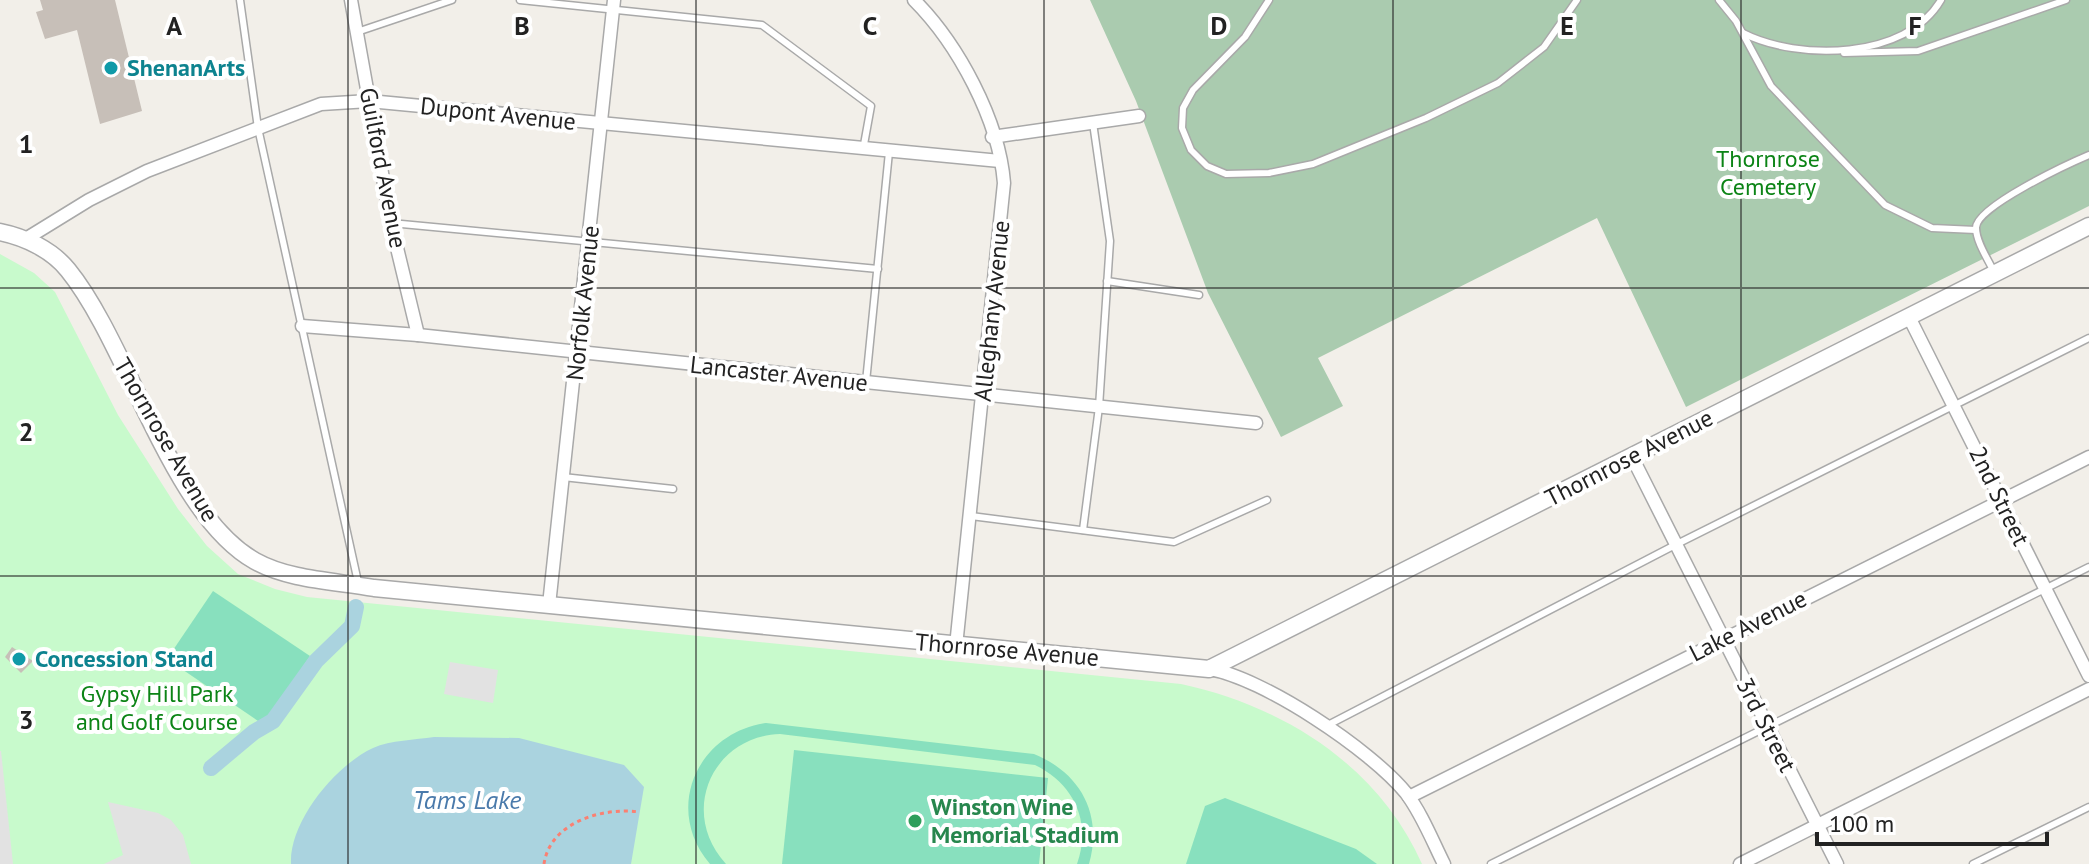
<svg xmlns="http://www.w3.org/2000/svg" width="2089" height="864" viewBox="0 0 2089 864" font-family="'PT Sans',sans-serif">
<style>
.cemetery{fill:#aacbaf}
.park{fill:#c8facc}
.pitch{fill:#88e0be}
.parking{fill:#e2e2e2}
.water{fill:#aad3df}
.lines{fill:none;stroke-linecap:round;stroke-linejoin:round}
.canal{stroke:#aad3df;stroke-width:16}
.building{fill:#c7bfb8}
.service-casing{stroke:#a9a9a9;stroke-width:9}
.minor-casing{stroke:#a9a9a9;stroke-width:15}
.tertiary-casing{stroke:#a9a9a9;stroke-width:19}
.path{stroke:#fa8072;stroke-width:3;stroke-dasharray:4 4;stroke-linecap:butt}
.service{stroke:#fff;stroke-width:6}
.minor{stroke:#fff;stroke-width:12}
.tertiary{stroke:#fff;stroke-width:16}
.grid{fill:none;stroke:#222;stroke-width:2;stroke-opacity:0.55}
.culture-dot{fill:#0f9aa8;stroke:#fff;stroke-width:3}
.leisure-dot{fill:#2e9e5b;stroke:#fff;stroke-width:3}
.labels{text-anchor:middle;stroke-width:8;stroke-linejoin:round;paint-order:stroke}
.culture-label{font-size:24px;font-weight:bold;fill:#0d838f;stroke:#fff;text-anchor:start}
.street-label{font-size:24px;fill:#222;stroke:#fff}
.park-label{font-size:24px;fill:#0c8416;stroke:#fff}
.leisure-label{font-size:24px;font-weight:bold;fill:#27864d;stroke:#fff;text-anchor:start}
.water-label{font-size:26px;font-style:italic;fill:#4a7aab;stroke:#fff}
.grid-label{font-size:26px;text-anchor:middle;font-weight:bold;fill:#222;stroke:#fff;stroke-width:8;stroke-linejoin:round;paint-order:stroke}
</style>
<rect width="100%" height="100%" fill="#f2efe9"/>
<polygon class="cemetery" points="1090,0 2089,0 2089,206 1686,407 1597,218 1318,358 1343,406 1281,437 1208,293 1136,101"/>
<path class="park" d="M0 254 34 273 55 292 118 415 178 509 207 546 238 574 275 589 307 597 1181 684C1283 706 1378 765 1422 864H0Z"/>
<g class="pitch">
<polygon points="213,591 310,656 264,725 167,659"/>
<path d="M766 723 1034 754C1081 773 1103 815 1089 864H1077C1092 822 1074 784 1035 765L780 734C711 737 679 813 726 864H710C663 809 697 733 766 723Z"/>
<polygon points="794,750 1048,778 1039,864 782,864"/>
<polygon points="1225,798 1356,849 1377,864 1186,864 1205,806"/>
</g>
<g class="parking">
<polygon points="450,662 498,670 493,703 444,694"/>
<polygon points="0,751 1,751 13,864 0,864"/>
<polygon points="108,802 158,813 171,820 183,835 191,864 104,864 123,855"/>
</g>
<path class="water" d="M434 737 519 738 624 765 644 787 631 864H291C289 821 336 765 373 748 391 740 415 740 434 737Z"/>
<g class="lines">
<polyline class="canal" points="211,768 254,732 273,721 316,661 352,626 356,607"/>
</g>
<g class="building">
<polygon points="40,0 115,0 142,111 100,124 77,30 45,39 36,12 43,10"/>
<polygon points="12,647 33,661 21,673 5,657"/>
</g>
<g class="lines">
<defs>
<g id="service">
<polyline points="240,0 258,128 358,582"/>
<polyline points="520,0 762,25 871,106 863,150"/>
<polyline points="1269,0 1245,37 1193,90 1183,108 1182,128 1191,150 1207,166 1226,174 1269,173 1313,164 1426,118 1498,83 1544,47 1577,0"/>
<polyline points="1719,0 1736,21 1771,86 1885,205 1932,228 1976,230"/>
<polyline points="357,32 452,0"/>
<path d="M1743 33C1798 61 1906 60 1941 0"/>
<polyline points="1844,53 1918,51 2066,0"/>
<polyline points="391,223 878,269"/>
<path d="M1995 274C1989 261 1976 242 1976 228 1975 207 2070 163 2089 155"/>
<polyline points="1107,281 1199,295"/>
<polyline points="866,382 889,152"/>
<polyline points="563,477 673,489"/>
<polyline points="971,516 1174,542 1267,500"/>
<polyline points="1083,530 1099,407 1110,241 1093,123"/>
<polyline points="1328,725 1677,544 2089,338"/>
<polyline points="1491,864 2089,567"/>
<polyline points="1973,864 2089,807"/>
</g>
<g id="minor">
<polyline points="351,0 391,223 418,335"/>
<path d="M914 0C958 44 999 120 1004 183L956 646"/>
<polyline points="992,137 1139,116"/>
<polyline points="24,240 89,200 147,171 321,104 369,101 1000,161"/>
<polyline points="1909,317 2089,676"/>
<polyline points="302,326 418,335 1256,423"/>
<polyline points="1632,457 1837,864"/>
<polyline points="549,605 614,0"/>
<path d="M1209 669C1262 677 1371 750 1406 793 1422 814 1432 840 1444 864"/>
<polyline points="1409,797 2089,457"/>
<polyline points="1740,864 2089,689"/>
</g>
<path id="tertiary" d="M0 232C25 237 52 250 68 270 129 345 171 514 255 561 289 580 335 581 374 588L1209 669 2089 226"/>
</defs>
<use href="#service" class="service-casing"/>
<use href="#minor" class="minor-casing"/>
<use href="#tertiary" class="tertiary-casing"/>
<path class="path" d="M544 864C550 822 603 807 639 812"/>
<use href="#service" class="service"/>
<use href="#minor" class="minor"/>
<use href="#tertiary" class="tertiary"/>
</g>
<path class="grid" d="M348 0V864M696 0V864M1044 0V864M1393 0V864M1741 0V864M0 288H2089M0 576H2089"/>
<g class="culture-dot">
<circle cx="111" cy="68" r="8"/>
<circle cx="19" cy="659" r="8"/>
</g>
<circle class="leisure-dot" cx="915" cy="821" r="8"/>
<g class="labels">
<g class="culture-label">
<text x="127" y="76">ShenanArts</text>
<text x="35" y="667">Concession Stand</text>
</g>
<g class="street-label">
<text transform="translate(498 114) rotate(6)" y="8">Dupont Avenue</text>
<text transform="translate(383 168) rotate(79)" y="8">Guilford Avenue</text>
<text transform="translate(583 303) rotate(-84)" y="8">Norfolk Avenue</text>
<text transform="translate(992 311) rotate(-84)" y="8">Alleghany Avenue</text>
<text transform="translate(779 374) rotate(6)" y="8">Lancaster Avenue</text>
<text transform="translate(166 440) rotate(60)" y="8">Thornrose Avenue</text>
<text transform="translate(1629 458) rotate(-27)" y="8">Thornrose Avenue</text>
<text transform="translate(1999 496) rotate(64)" y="8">2nd Street</text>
<text transform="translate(1748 626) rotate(-27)" y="8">Lake Avenue</text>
<text transform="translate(1007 650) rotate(5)" y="8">Thornrose Avenue</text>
<text transform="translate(1766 725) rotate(63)" y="8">3rd Street</text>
</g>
<g class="park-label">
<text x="1768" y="167">Thornrose<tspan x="1768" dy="28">Cemetery</tspan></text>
<text x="157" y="702">Gypsy Hill Park<tspan x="157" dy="28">and Golf Course</tspan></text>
</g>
<g class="leisure-label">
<text x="931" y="815">Winston Wine<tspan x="931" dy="28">Memorial Stadium</tspan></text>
</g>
<g class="water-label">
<text x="467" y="809">Tams Lake</text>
</g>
</g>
<g class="grid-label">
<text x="174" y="35">A</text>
<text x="522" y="35">B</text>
<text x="870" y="35">C</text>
<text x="1219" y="35">D</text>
<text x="1567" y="35">E</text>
<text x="1915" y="35">F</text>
<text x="26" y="153">1</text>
<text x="26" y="441">2</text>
<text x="26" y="729">3</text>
</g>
<path d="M1817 832v12h230v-12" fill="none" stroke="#222222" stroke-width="4"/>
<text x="1829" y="832" font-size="24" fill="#222222" stroke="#ffffff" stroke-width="6" paint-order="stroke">100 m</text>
</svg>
